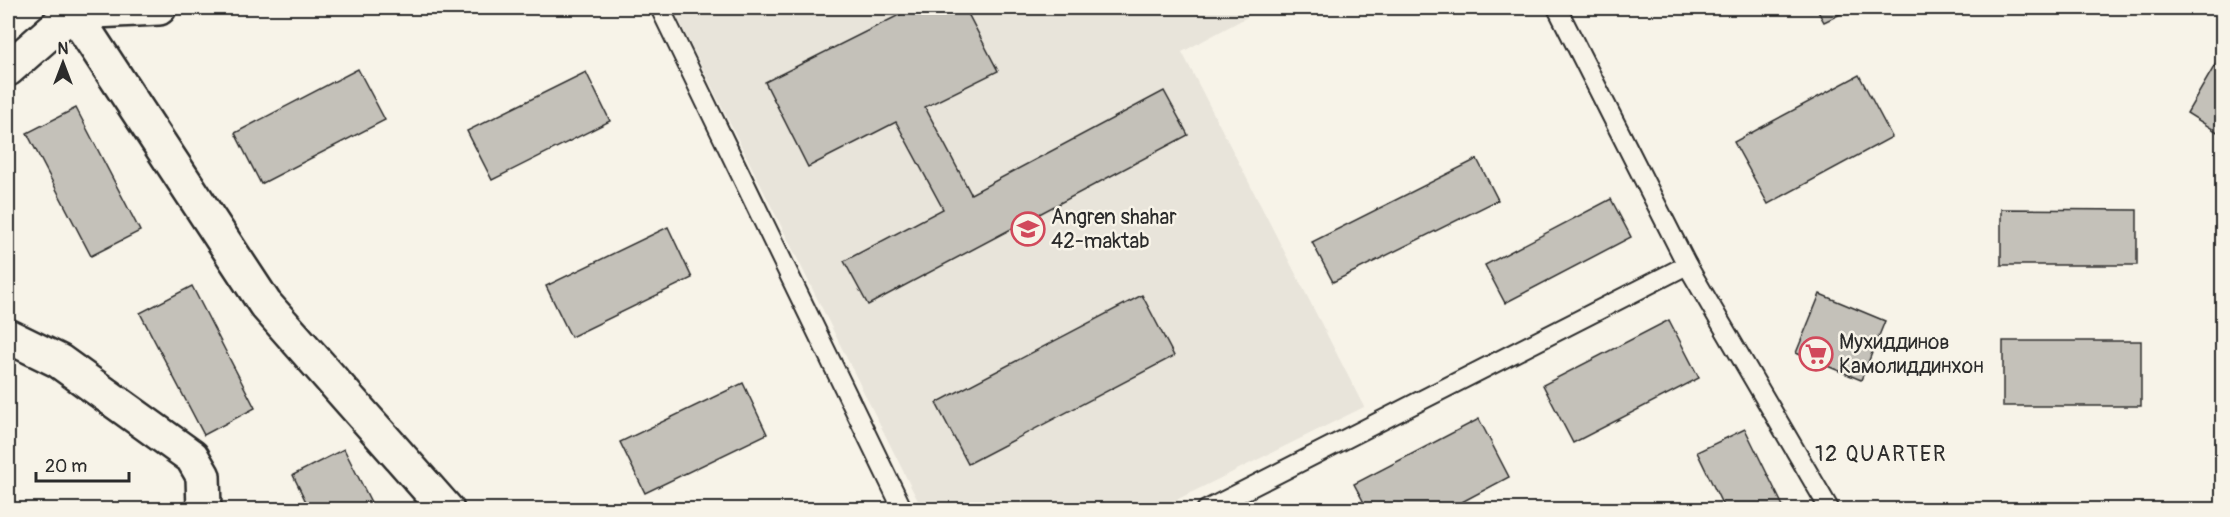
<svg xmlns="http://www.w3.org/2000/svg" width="2230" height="517" viewBox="0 0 2230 517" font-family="Pangolin,sans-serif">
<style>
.built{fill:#e8e4da}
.building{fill:#c4c1b9;stroke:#2b2b2b;stroke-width:1.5}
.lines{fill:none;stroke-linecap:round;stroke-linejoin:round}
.service-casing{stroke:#2b2b2b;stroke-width:22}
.minor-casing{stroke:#2b2b2b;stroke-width:38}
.tertiary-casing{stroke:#2b2b2b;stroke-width:38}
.service{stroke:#f7f3e8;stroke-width:18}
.minor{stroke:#f7f3e8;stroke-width:33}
.tertiary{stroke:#f7f3e8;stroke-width:33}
.labels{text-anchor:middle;stroke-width:5;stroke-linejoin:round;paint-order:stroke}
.poi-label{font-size:21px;fill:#2b2b2b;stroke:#f7f3e8;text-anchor:start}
.neighbourhood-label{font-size:22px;letter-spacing:1.5px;fill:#2b2b2b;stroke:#f7f3e8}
</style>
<rect width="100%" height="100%" fill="#f7f3e8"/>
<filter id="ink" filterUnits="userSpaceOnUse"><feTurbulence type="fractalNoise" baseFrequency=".0167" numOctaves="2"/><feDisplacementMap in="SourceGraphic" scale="12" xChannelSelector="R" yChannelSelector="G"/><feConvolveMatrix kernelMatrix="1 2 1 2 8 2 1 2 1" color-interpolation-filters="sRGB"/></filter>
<g filter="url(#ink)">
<polygon class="built" points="681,8 1264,8 1182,52 1364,407 1158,509 922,509 674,11"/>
<g class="building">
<polygon points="913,8 965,8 998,71 925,107 971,194 1164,91 1188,135 868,305 844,261 943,209 896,122 808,167 765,82"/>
<polygon points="1816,8 1853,8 1824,22"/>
<polygon points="2222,53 2222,135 2187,113"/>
<polygon points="358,69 385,120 261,184 235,133"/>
<polygon points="586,72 610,121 492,180 467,131"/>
<polygon points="1859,75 1892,137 1768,204 1734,142"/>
<polygon points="76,108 140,231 91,256 27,133"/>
<polygon points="1477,159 1498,200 1333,282 1312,242"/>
<polygon points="1611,199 1631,237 1505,303 1485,265"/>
<polygon points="2001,209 2137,210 2137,265 2001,265"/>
<polygon points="668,227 692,278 571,337 546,286"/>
<polygon points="192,286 255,408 204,435 140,313"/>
<polygon points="1820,294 1885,321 1861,380 1796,353"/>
<polygon points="1142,295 1174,356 968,464 936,403"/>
<polygon points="1669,320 1699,378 1573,443 1543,385"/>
<rect x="2003" y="341" width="138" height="65"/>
<polygon points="743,383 767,434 645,493 620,442"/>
<polygon points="1479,419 1509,477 1447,510 1368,510 1354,484"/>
<polygon points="1745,429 1785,510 1725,510 1697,452"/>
<polygon points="344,449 375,510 310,510 293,475"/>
</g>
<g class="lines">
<defs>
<g id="service">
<polyline points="660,8 903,510"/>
<polyline points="1557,8 1687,265 1830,510"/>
<polyline points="1206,510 1687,265"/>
</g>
<g id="minor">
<polyline points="73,8 73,12 265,304 447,510"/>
<polyline points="8,336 59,361 192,457 203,476 204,510"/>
</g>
<polyline id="tertiary" points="8,69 73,12 159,8"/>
</defs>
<use href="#service" class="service-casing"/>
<use href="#minor" class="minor-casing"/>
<use href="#tertiary" class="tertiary-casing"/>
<use href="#service" class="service"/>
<use href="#minor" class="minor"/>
<use href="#tertiary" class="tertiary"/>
</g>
</g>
<defs>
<symbol id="school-ring" viewBox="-11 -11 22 22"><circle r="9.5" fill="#f7f3e8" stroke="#d1495b" stroke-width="1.5"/><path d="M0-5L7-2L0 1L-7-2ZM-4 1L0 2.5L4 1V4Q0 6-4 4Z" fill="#d1495b"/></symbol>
<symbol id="supermarket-ring" viewBox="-11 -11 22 22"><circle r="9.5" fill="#f7f3e8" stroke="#d1495b" stroke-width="1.5"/><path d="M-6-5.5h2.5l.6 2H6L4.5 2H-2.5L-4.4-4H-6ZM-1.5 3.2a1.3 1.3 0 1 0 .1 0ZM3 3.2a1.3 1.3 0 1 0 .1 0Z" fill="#d1495b"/></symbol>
</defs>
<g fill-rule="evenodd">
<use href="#school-ring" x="1009" y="210" width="38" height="38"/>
<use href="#supermarket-ring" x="1797" y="335" width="38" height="38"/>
</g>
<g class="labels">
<g class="poi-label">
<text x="1051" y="224">Angren shahar<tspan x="1051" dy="24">42-maktab</tspan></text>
<text x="1839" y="349">Мухиддинов<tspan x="1839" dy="24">Камолиддинхон</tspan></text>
</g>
<g class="neighbourhood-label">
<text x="1881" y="461">12 QUARTER</text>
</g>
</g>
<rect width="2230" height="517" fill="none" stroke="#f7f3e8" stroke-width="30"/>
<rect x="15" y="15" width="2200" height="487" fill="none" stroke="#2b2b2b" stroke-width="2" filter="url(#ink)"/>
<g transform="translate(63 63)" stroke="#f7f3e8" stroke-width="4.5" paint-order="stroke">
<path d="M0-4.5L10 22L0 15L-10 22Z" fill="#2b2b2b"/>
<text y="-9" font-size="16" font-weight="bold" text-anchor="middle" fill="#2b2b2b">N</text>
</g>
<path d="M36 472v9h93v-9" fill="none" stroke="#2b2b2b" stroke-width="3"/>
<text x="45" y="472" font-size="18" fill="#2b2b2b" stroke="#f7f3e8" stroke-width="4.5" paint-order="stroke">20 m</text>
</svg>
